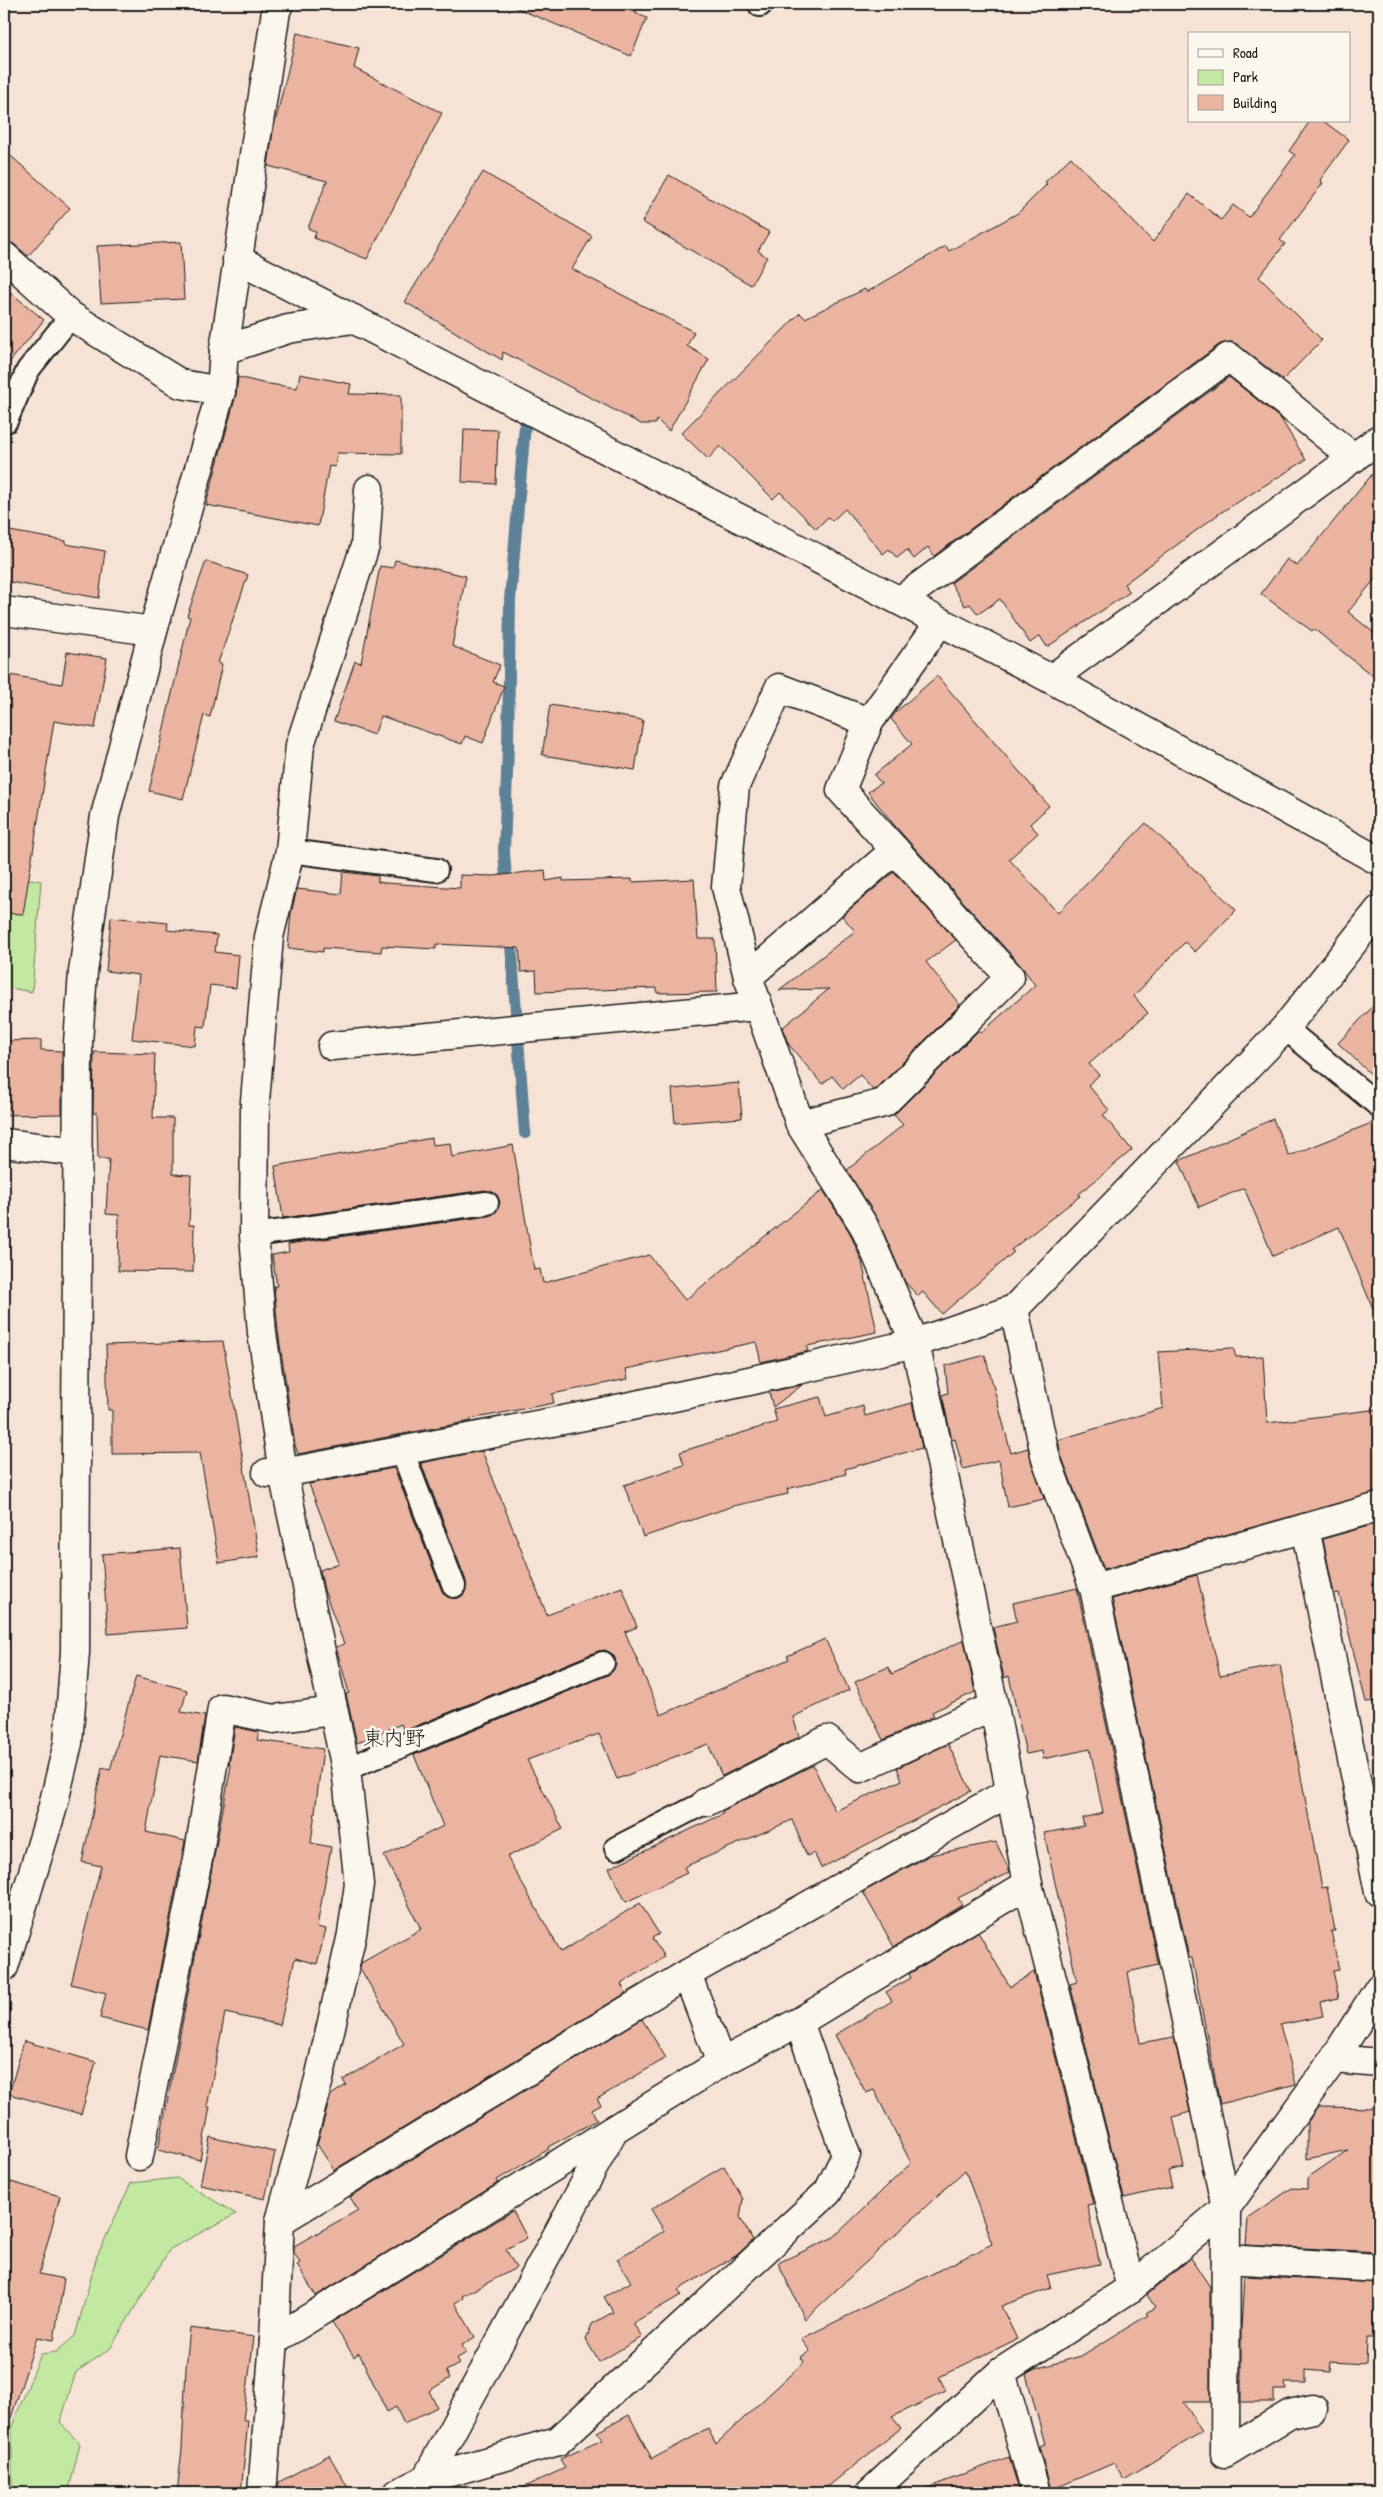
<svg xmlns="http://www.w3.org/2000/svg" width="1383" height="2497" viewBox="0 0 1383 2497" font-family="'Patrick Hand','Klee One',sans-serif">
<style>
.green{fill:#c3e8a1;stroke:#70825e}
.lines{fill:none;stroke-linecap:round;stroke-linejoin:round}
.stream{stroke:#5d8197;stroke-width:12}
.building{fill:#ebb4a1;stroke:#1c1c1c}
.lane-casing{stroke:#1c1c1c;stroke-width:26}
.street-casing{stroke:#1c1c1c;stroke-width:31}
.secondary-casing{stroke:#1c1c1c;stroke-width:31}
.lane{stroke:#fbf7ec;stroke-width:22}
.street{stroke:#fbf7ec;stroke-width:28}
.secondary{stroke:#fbf7ec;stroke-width:28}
.labels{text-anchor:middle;stroke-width:5;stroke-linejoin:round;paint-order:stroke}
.quarter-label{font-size:21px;fill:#1c1c1c;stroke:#fbf7ec}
</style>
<rect width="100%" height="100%" fill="#f6e3d6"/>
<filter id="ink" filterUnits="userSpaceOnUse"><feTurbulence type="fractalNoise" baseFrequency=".02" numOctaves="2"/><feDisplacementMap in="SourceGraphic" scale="10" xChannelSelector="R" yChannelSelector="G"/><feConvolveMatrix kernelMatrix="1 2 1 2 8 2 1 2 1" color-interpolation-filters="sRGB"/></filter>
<g filter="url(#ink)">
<g class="green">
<polygon points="4,875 41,881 32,992 4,987"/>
<polygon points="177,2178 236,2214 170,2249 110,2349 76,2372 60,2423 80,2444 68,2493 12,2493 12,2426 41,2354 56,2352 75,2336 97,2256 131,2183"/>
</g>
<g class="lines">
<g class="stream">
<polyline points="507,891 504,852 508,747 510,600 525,425"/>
<polyline points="510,931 525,1133"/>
</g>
</g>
<g class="building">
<polygon points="507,4 639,4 635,13 647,18 631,56"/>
<polygon points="297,33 359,48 354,68 442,113 367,259 314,238 316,232 308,228 327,181 268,166 273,131"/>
<polygon points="1310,121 1323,121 1349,140 1320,180 1323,183 1280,240 1285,244 1259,277 1322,340 1283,380 1238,345 1232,342 1220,344 934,556 928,547 914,559 907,550 897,558 889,549 883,554 845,509 832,521 828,517 816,529 780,492 773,499 720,446 708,459 681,433 800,313 805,318 865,289 867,292 946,246 949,251 1018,213 1047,184 1045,182 1071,157 1153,242 1189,194 1221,220 1233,205 1249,217 1295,155 1289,151"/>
<polygon points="4,150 70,208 28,256 14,244 4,241"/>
<polygon points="483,172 592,236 572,269 694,332 687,346 709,359 669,431 657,420 655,424 641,424 503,352 502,360 405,302"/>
<polygon points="669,175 769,232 758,251 767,257 751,285 642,222"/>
<polygon points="181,242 184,299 101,303 97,246"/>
<polygon points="4,287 44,320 4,369"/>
<polygon points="300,374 351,384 349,394 401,395 401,454 337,453 335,467 329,466 318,526 206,505 236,395 238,377 262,383 297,388"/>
<polygon points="1229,377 1281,419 1306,460 1220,513 1124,584 1130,592 1047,647 1040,636 1030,643 1000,599 978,614 970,604 965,606 951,583"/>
<polygon points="464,429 498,430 496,484 462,482"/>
<polygon points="1379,466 1379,574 1348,612 1379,637 1379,681 1314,629 1312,631 1261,594 1287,559 1297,566"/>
<polygon points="4,530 66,541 66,544 105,551 99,598 4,581"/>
<polygon points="395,560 466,576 452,646 500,665 493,682 504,686 483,743 465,736 462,744 381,716 374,735 334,721 355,661 361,663 380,566 393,568"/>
<polygon points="206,561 248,575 218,663 222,664 210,717 204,715 183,799 149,791 190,617 187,616"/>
<polygon points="67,652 107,658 95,728 54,721 23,914 4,913 4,674 62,684"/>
<polygon points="937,676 1049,806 1030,824 1038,833 1009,859 1058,913 1146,823 1236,910 1195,952 1185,942 1134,996 1148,1013 1089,1064 1099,1075 1088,1085 1109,1110 1103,1115 1132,1150 1079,1194 1080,1196 1011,1250 1014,1252 942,1314 923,1292 918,1296 905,1282 878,1220 847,1170 903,1125 894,1115 979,1030 981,1033 1035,985 1022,967 895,826 868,792 881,783 874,775 912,744 891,719 896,712"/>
<polygon points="550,705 643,720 635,770 542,755"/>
<polygon points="545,870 546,881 563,878 563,881 632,879 632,882 694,879 698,939 715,939 717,992 657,993 657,988 537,992 536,971 521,972 519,948 436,944 436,949 382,946 381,952 323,948 323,952 288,948 291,913 297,889 341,894 343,872 378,876 378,882 385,883 460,888 460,875 494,876"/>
<polygon points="894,872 956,940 926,962 960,1005 876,1089 873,1090 860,1075 843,1089 832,1076 822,1084 789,1045 782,1028 829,989 779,990 855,931 842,916"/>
<polygon points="111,917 168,923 167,930 217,935 215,952 239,955 236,988 210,985 205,1027 197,1026 195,1046 132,1039 139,975 106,971"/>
<polygon points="1379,1000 1379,1082 1338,1043"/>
<polygon points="41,1040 41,1050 62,1051 62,1114 4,1115 4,1041"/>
<polygon points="94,1052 155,1054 153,1118 173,1118 173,1174 191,1175 189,1225 194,1225 193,1272 118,1271 119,1215 106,1214 109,1159 98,1159 97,1113 93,1113"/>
<polygon points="739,1083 742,1118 675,1123 672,1089"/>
<polygon points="1273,1119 1289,1156 1379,1120 1379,1323 1339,1227 1273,1256 1244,1188 1199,1207 1179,1161"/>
<polygon points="432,1138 433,1145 450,1143 452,1157 513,1145 534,1270 540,1269 543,1283 649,1255 685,1300 823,1190 850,1233 862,1262 877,1332 807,1346 808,1351 761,1362 756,1342 626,1369 628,1379 552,1394 554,1403 471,1419 471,1421 298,1454 295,1445 278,1331 274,1286 277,1286 272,1255 289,1252 288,1244 489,1216 495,1213 500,1202 497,1195 485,1190 283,1218 275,1166"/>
<polygon points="223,1341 259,1557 219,1563 200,1453 112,1454 112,1410 108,1410 106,1345"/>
<polygon points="1233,1348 1236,1357 1263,1356 1267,1423 1379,1409 1379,1492 1104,1569 1061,1455 1058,1440 1163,1408 1158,1352"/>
<polygon points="985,1355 1011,1453 1028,1448 1044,1499 1008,1507 999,1460 963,1469 955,1439 952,1440 942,1395 948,1393 945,1366"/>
<polygon points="802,1385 773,1407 769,1392"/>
<polygon points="820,1397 826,1417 863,1406 865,1416 912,1403 922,1448 845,1469 846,1474 787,1489 788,1494 733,1506 643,1537 624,1485 684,1465 680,1452 777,1422 773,1409"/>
<polygon points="482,1451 547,1615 622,1587 637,1627 625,1632 661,1715 789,1659 787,1656 825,1639 849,1690 793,1717 799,1737 722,1776 708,1744 617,1779 599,1734 527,1760 563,1829 507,1857 561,1952 640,1903 659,1934 652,1938 664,1957 621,1984 626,1993 334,2170 317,2144 331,2095 346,2085 343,2080 404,2044 360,1968 361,1963 421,1929 384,1856 443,1826 414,1755 608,1675 616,1665 615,1658 611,1653 605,1650 598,1651 404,1731 401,1724 357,1743 346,1694 349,1693 336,1647 344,1644 324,1590 320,1570 339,1563 309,1484 394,1468 442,1591 446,1596 458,1598 464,1594 466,1581 421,1463"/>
<polygon points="1379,1523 1379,1701 1366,1702 1339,1593 1334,1594 1323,1539"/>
<polygon points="180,1548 187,1628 108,1634 102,1554"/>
<polygon points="1197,1575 1220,1676 1280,1665 1322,1888 1327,1887 1335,1931 1331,1931 1339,1970 1333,1971 1339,1998 1320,2002 1323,2016 1280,2025 1296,2084 1220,2104 1192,1958 1189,1958 1112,1599"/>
<polygon points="1077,1588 1158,1965 1128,1972 1140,2043 1174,2037 1190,2112 1173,2117 1184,2167 1168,2171 1172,2187 1124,2198 1070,1984 1077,1982 1044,1833 1084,1826 1082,1818 1103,1813 1090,1749 1043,1759 1042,1751 1026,1754 1009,1676 1004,1678 993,1627 1017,1621 1013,1603"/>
<polygon points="964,1640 975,1692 932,1712 934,1716 883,1740 855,1682 888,1667 892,1674"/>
<polygon points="136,1676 187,1690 181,1712 205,1716 198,1761 160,1755 146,1832 185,1841 148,2030 100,2018 106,1993 71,1984 101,1866 82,1862 102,1768 110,1770"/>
<polygon points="235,1727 259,1732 257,1740 323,1749 311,1843 331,1847 317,1927 326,1929 317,1964 295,1958 280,2025 225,2013 207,2107 210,2107 200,2160 158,2150 213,1862 231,1766 229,1765"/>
<polygon points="948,1744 971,1791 821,1868 814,1853 807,1856 792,1820 684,1867 687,1873 626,1902 609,1868 723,1814 722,1811 813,1765 835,1811 902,1780 897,1768"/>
<polygon points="996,1842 1010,1872 958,1898 962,1905 894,1947 863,1892 930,1855"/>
<polygon points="978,1932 1010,1987 1034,1972 1093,2204 1087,2205 1100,2264 1047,2275 1051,2288 1001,2306 1017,2339 939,2377 946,2391 892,2417 901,2428 820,2493 512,2493 565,2468 560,2459 602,2440 597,2432 629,2415 652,2459 708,2429 716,2444 804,2362 801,2357 810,2351 801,2339 992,2244 965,2170 805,2319 778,2263 834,2237 911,2163 874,2090 866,2093 835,2035 892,2001 886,1992 911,1978 909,1974"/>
<polygon points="642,2019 666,2058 597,2099 601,2105 592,2110 597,2120 548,2147 549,2149 497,2180 498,2183 316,2296 297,2265 300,2263 294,2253 294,2246 358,2210 350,2197"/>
<polygon points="24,2041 96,2062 81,2114 9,2094"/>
<polygon points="1318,2107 1379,2108 1379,2252 1246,2245 1248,2218 1292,2188 1307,2189 1307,2178 1348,2150 1307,2159 1307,2123"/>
<polygon points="210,2137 275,2152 265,2199 200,2185"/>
<polygon points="724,2166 743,2199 740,2217 753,2240 737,2255 678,2290 681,2295 633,2323 642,2337 599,2362 586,2340 592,2324 613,2312 604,2297 631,2282 617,2259 664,2231 651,2209"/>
<polygon points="4,2180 60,2196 39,2274 64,2279 54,2340 37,2337 11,2418 4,2417"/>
<polygon points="513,2211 527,2238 506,2249 516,2268 462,2296 463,2298 455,2303 475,2337 462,2345 466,2353 456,2359 459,2364 446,2371 450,2378 429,2391 437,2407 404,2424 396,2407 387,2412 359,2353 354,2357 332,2322"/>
<polygon points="1191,2258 1210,2287 1210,2402 1184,2402 1202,2432 1124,2479 1114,2463 1051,2490 1039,2446 1045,2444 1026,2374 1035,2369 1081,2356 1148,2315 1146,2313 1155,2307 1147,2295"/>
<polygon points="1244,2276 1379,2283 1379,2338 1367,2338 1366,2364 1330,2362 1329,2372 1305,2370 1305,2383 1285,2383 1286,2390 1274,2390 1274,2402 1241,2402 1241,2328"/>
<polygon points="190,2328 254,2337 243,2420 248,2420 241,2493 177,2493 182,2449 186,2368"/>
<polygon points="329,2455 351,2493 278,2493 279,2482"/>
<polygon points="1009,2457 1020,2493 922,2493 922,2490"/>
</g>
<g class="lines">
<defs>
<g id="lane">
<polyline points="760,5 761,4"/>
<polyline points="6,421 28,370 71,316"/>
<polyline points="290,851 436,870"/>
<polyline points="1285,1028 1379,1106"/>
<polyline points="254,1235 487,1203"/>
<polyline points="402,1451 454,1586"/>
<polyline points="346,1769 603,1663"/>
<polyline points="616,1848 706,1802"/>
</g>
<g id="street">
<polyline points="4,256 71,316 181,384 221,391"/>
<polyline points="237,259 353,319"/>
<polyline points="224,350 288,329 353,319 1051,679 1379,861"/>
<polyline points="901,600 1229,357 1354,458"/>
<polyline points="4,611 153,631 221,391 224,350 276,11 279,4"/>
<polyline points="1051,679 1379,439"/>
<polyline points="869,722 779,688 735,786 726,887 748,977 800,1124 864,1226 915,1343 994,1706 1028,1884 1131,2288"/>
<polyline points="748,977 895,850"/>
<polyline points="332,1046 758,1006"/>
<polyline points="800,1124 884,1103 1010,977 841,790 869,722 940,622"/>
<polyline points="4,1143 78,1152"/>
<polyline points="1014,1309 1046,1459 1094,1588 1226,2208 1225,2453 1290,2414 1313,2409"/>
<polyline points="267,1473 283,1473 584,1416 749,1381 915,1343 1014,1309 1285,1028 1379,910"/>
<polyline points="1305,1528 1379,1892"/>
<polyline points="1094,1588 1379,1507"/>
<polyline points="706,1802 827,1740 860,1768 994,1706"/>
<polyline points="687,1974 721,2063"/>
<polyline points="1334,2059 1379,2063"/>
<polyline points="139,2156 198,1859 222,1708 274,1719 333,1711"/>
<polyline points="280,2221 687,1974 1011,1791"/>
<polyline points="1226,2259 1379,2268"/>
<polyline points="274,2340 721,2063 799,2022 1028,1884"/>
<polyline points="1001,2372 1036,2493"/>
<polyline points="426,2479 612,2133"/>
<polyline points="262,2493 274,2340 280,2221 319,2079 352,1934 359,1884 346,1769 283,1473 262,1333 254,1235 255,1101 269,937 290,851 300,745 365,546 369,489"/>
<polyline points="398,2493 426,2479 558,2441 828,2192 846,2155 799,2022"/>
<polyline points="870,2493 1001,2372 1131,2288 1226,2208 1334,2059 1379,1988"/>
</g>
<polyline id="secondary" points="4,1967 52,1810 68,1743 75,1652 78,1043 83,972 105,816 153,631"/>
</defs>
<use href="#lane" class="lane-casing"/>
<use href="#street" class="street-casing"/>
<use href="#secondary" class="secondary-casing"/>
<use href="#lane" class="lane"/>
<use href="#street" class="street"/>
<use href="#secondary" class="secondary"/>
</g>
</g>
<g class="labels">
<g class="quarter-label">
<text x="394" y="1745">東内野</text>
</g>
</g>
<rect width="1383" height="2497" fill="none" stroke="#fbf7ec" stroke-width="20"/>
<rect x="10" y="10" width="1363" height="2477" fill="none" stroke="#1c1c1c" stroke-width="2" filter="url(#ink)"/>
<rect x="1188" y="32" width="162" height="90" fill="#fbf7ec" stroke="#a29f99"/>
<rect x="1198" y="49" width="25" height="8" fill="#fbf7ec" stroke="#a29f99"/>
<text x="1233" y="58" font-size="15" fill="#1c1c1c">Road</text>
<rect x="1198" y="70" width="25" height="15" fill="#c3e8a1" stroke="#a29f99"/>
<text x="1233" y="82" font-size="15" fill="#1c1c1c">Park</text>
<rect x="1198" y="95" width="25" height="15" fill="#ebb4a1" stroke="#a29f99"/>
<text x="1233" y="108" font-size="15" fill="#1c1c1c">Building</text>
</svg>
